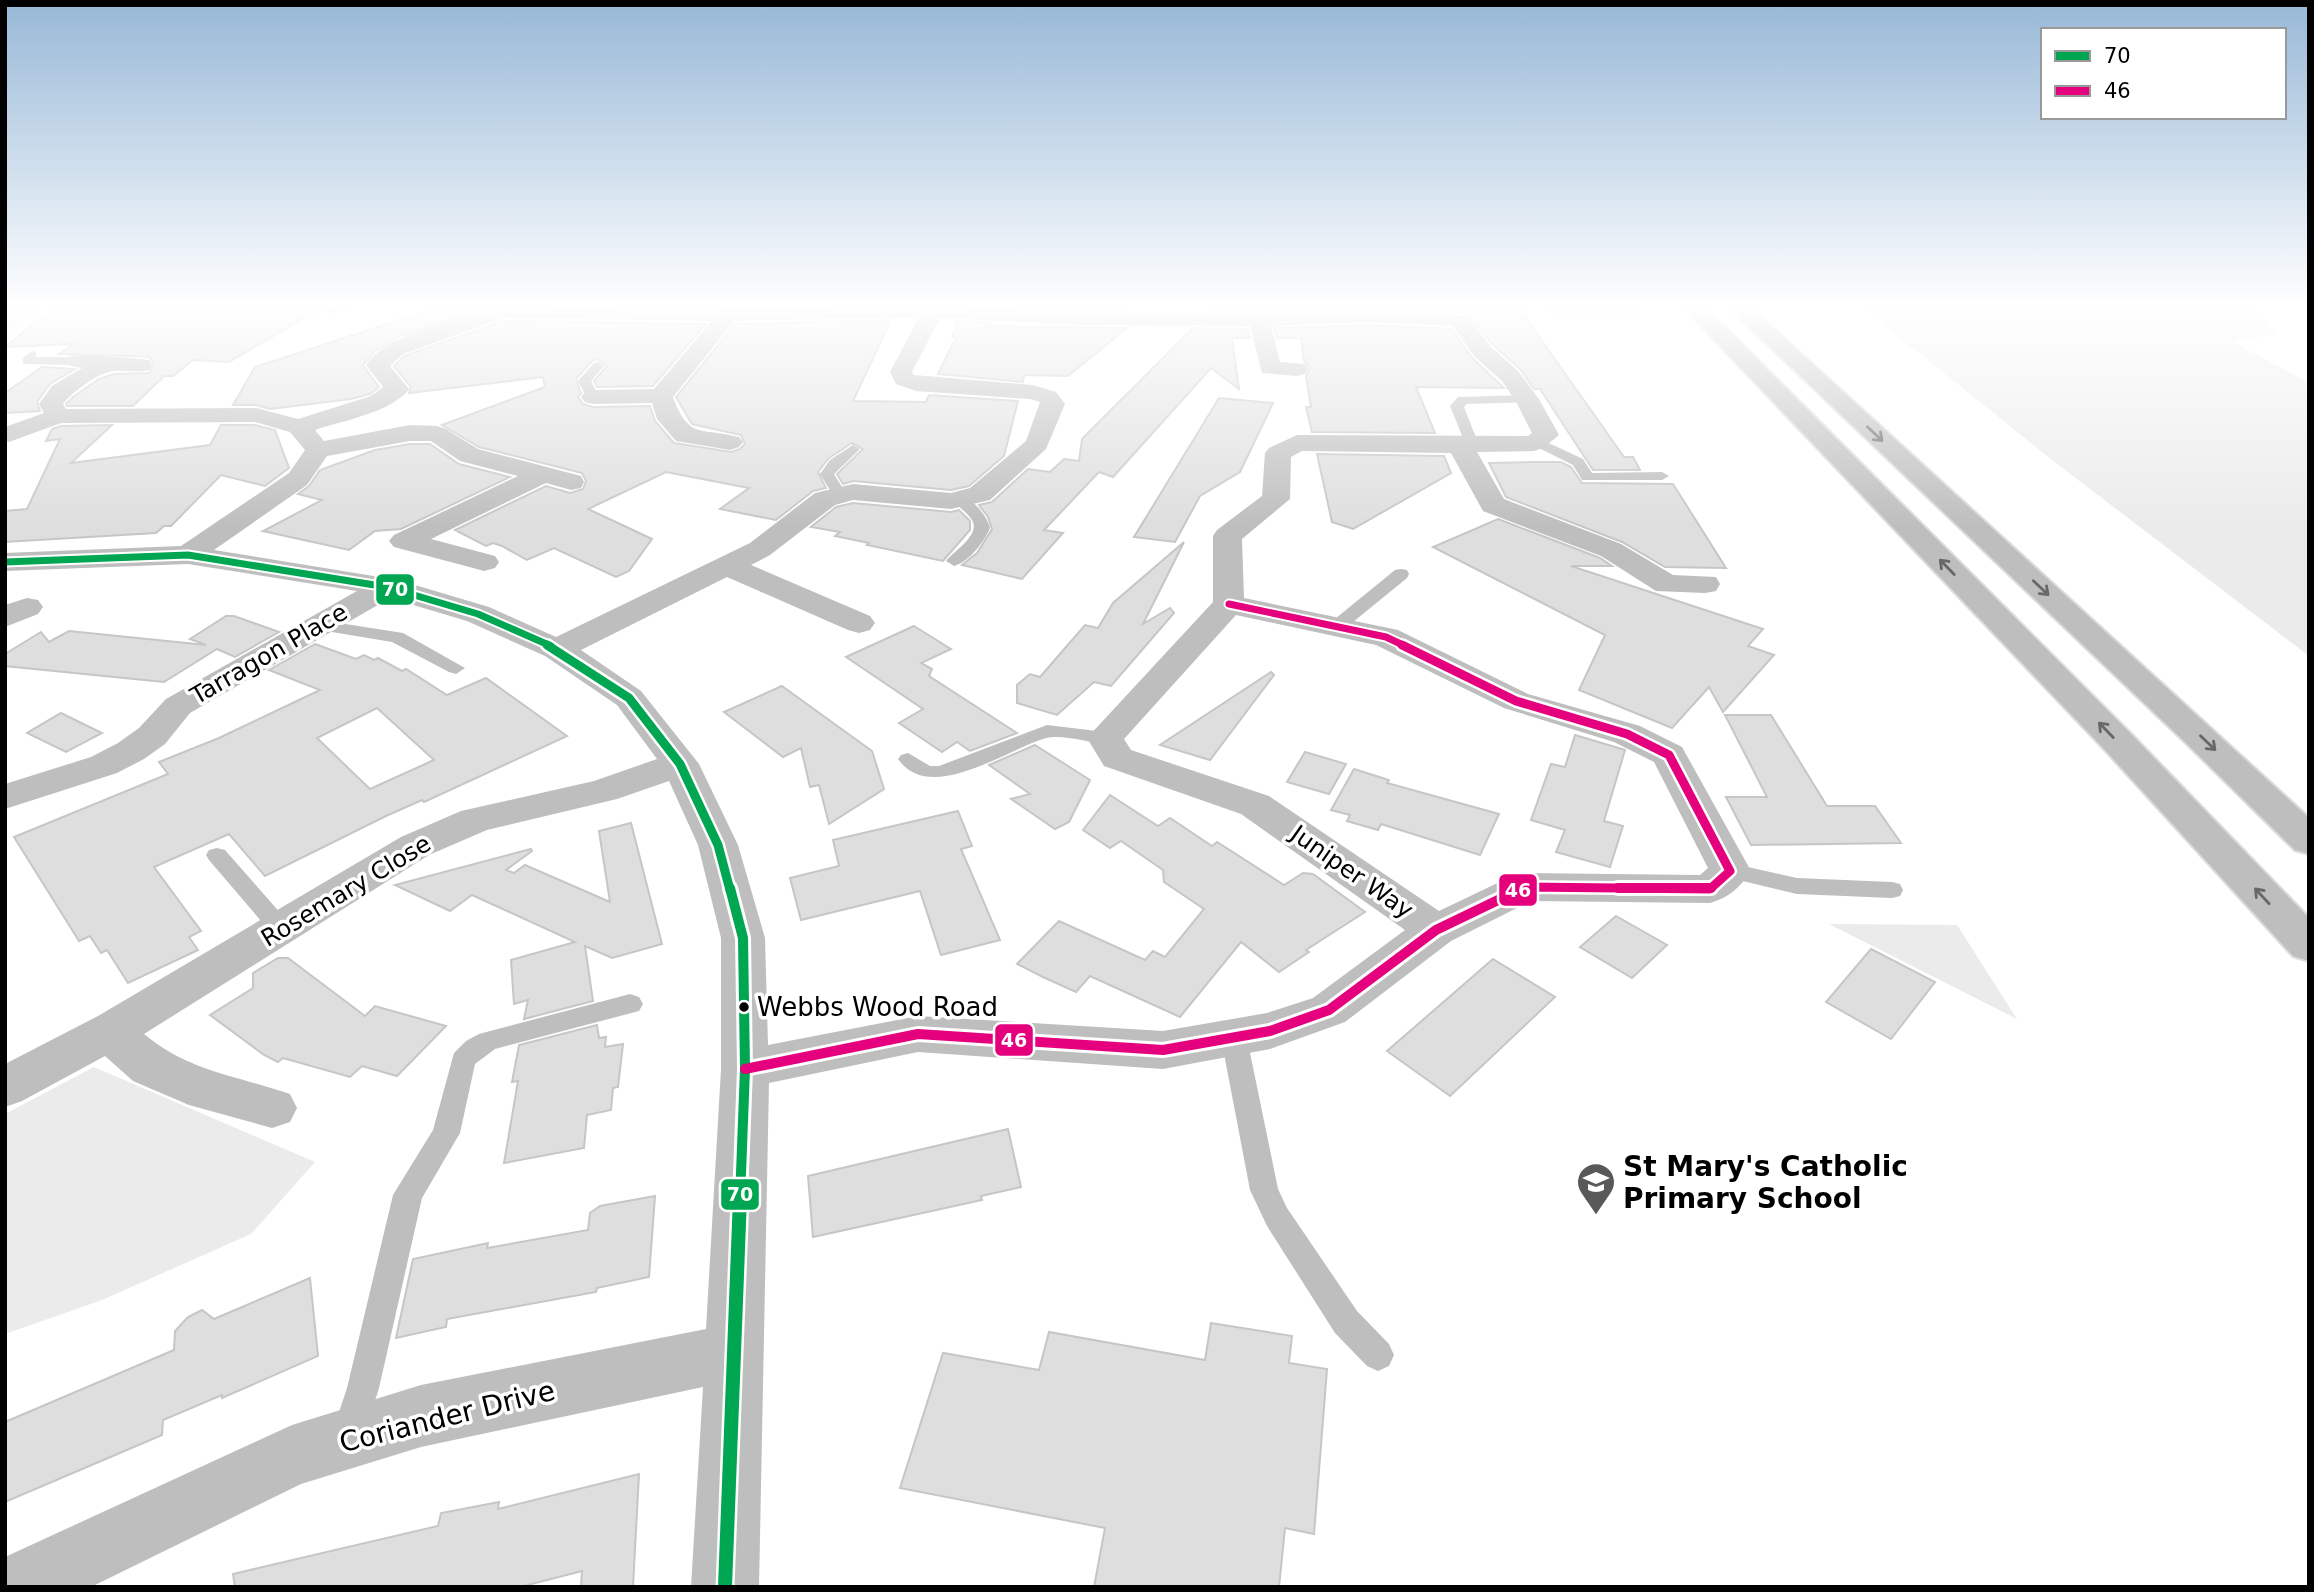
<svg xmlns="http://www.w3.org/2000/svg" width="2314" height="1592" viewBox="0 0 2314 1592" font-family="'DejaVu Sans',sans-serif">
<style>
.green{fill:#ebebeb}
.building{fill:#dedede;stroke:#c6c6c6;stroke-width:2;fill-rule:evenodd}
.lines{fill:none;stroke-linecap:round;stroke-linejoin:round}
.highway-casing{stroke:#dbdbdb;stroke-width:4}
.lane{fill:#bebebe;fill-rule:evenodd}
.street{fill:#bebebe;fill-rule:evenodd}
.highway{fill:#bebebe;fill-rule:evenodd}
.bus-1-far3-casing{stroke:#fff;stroke-width:11}
.bus-1-far2-casing{stroke:#fff;stroke-width:14}
.bus-1-far1-casing{stroke:#fff;stroke-width:16}
.bus-1-casing{stroke:#fff;stroke-width:19}
.bus-2-far2-casing{stroke:#fff;stroke-width:11}
.bus-2-far1-casing{stroke:#fff;stroke-width:14}
.bus-2-casing{stroke:#fff;stroke-width:16}
.bus-1-far3{stroke:#00a651;stroke-width:7}
.bus-1-far2{stroke:#00a651;stroke-width:9}
.bus-1-far1{stroke:#00a651;stroke-width:10}
.bus-1{stroke:#00a651;stroke-width:14}
.bus-2-far2{stroke:#e5007d;stroke-width:7}
.bus-2-far1{stroke:#e5007d;stroke-width:9}
.bus-2{stroke:#e5007d;stroke-width:10}
.oneway{stroke:#686868}
.bus-dot{fill:#000;stroke:#fff;stroke-width:2.5}
.labels{text-anchor:middle;stroke-width:7;stroke-linejoin:round;paint-order:stroke}
.street-label{font-size:24px;fill:#000;stroke:#fff}
.near-bus-label{font-size:26px;fill:#000;stroke:#fff;text-anchor:start}
.near-poi-label{font-size:28px;font-weight:bold;fill:#000;stroke:#fff;text-anchor:start}
.near-street-label{font-size:28px;fill:#000;stroke:#fff}
.line-badge{stroke:#fff;stroke-width:2.5}
.badge-label{font-size:19px;text-anchor:middle;font-weight:bold;fill:#fff}
</style>
<rect width="100%" height="100%" fill="#fff"/>
<g class="green">
<polygon points="13,304 47,304 5,335 5,309"/>
<polygon points="1532,304 1632,304 1642,315 1559,317"/>
<polygon points="1858,304 2253,304 2276,333 2233,342 2309,383 2309,656 2052,460"/>
<polygon points="1829,924 1957,925 2017,1019"/>
<polygon points="94,1067 315,1162 251,1234 102,1300 5,1334 5,1114"/>
</g>
<g class="building">
<polygon points="58,304 328,304 229,362 193,360 173,376 164,376 133,406 67,406 66,404 73,397 99,379 114,374 149,373 154,364 149,357 134,356 59,354 74,344 5,347"/>
<polygon points="448,304 473,312 401,336 374,352 363,365 379,387 370,394 351,399 270,409 256,405 233,405 255,367"/>
<polygon points="555,304 837,304 649,307"/>
<polygon points="1216,304 1519,304 1528,321 1624,457 1633,457 1640,470 1593,470 1540,389 1534,389 1520,369 1493,345 1466,313 1368,307 1209,311"/>
<polygon points="1064,305 1106,305 1107,311 1063,309"/>
<polygon points="891,320 853,401 926,402 929,395 1018,401 1004,456 969,486 951,490 853,481 843,484 837,474 863,449 852,443 829,458 818,472 826,488 813,491 776,520 720,509 749,488 666,472 588,509 652,539 629,571 616,577 554,548 527,560 502,546 493,543 486,546 455,530 546,486 570,493 583,489 586,481 582,473 479,447 442,425 545,387 543,377 409,393 411,387 394,366 404,356 503,321 706,324 653,386 597,387 594,381 607,366 597,359 592,361 576,379 581,393 578,397 583,404 593,407 650,406 655,421 674,443 731,452 740,449 745,444 741,435 692,424 676,397 735,324"/>
<polygon points="957,321 990,323 989,326 1127,328 1068,376 1024,375 1023,382 938,374 956,337 952,337"/>
<polygon points="1368,325 1452,329 1473,359 1504,388 1416,387 1435,433 1312,432 1306,407 1311,407 1306,376 1310,368 1304,361 1301,338 1277,338 1274,328"/>
<polygon points="1193,328 1248,329 1250,338 1232,338 1239,389 1211,368 1113,477 1099,472 1044,530 1063,533 1022,579 962,565 977,553 992,529 988,517 979,505 992,502 1028,469 1050,472 1064,459 1079,461 1082,439"/>
<polygon points="42,367 75,369 50,384 37,402 40,411 5,413 5,393"/>
<polygon points="1219,398 1273,403 1240,472 1200,496 1175,542 1134,537"/>
<polygon points="112,425 71,463 210,445 221,425 255,425 275,430 289,468 265,486 221,475 171,526 164,526 156,533 5,542 5,511 27,509 60,439 46,441 52,429 61,426"/>
<polygon points="410,444 430,444 459,464 510,477 401,529 375,531 349,550 263,531 322,500 298,494 309,486 320,470 375,450"/>
<polygon points="1317,454 1444,456 1451,473 1353,529 1332,522"/>
<polygon points="1532,462 1561,462 1571,467 1582,483 1673,484 1726,568 1665,567 1622,542 1506,497 1489,463"/>
<polygon points="853,503 951,512 959,510 970,521 970,530 943,561 867,545 869,543 835,536 840,532 811,527 836,507"/>
<polygon points="1498,519 1600,558 1612,566 1571,566 1763,629 1748,646 1774,655 1723,712 1709,687 1672,728 1579,690 1605,635 1433,547"/>
<polygon points="1184,542 1143,624 1170,608 1174,613 1111,686 1094,682 1057,715 1017,703 1017,685 1030,674 1040,677 1085,625 1098,628 1113,603"/>
<polygon points="226,616 234,616 279,632 235,657 217,649 164,682 5,666 5,654 41,632 49,642 69,631 206,645 190,639"/>
<polygon points="914,626 951,649 921,663 932,669 929,676 1017,733 970,751 957,742 942,752 899,723 923,709 846,657"/>
<path d="M315 644 356 659 364 655 374 660 378 658 402 671 406 669 447 695 486 678 567 736 424 802 422 800 386 816 265 876 229 834 154 867 201 931 189 937 198 950 128 983 107 950 101 953 90 936 79 941 14 837 168 774 159 762 219 738 320 690 269 670ZM377 708 434 760 370 789 317 738Z"/>
<polygon points="1271,672 1274,675 1210,760 1160,745"/>
<polygon points="782,686 872,751 884,789 829,824 819,785 810,787 801,748 783,757 724,712"/>
<polygon points="61,713 102,733 66,752 27,733"/>
<polygon points="1725,715 1771,715 1827,806 1875,806 1901,843 1751,845 1726,797 1767,797"/>
<polygon points="1575,735 1625,750 1604,821 1623,826 1610,867 1556,852 1565,830 1531,820 1551,764 1565,767"/>
<polygon points="1035,745 1090,780 1069,822 1055,829 1011,799 1030,794 989,765"/>
<polygon points="1305,752 1346,764 1329,794 1287,782"/>
<polygon points="1354,769 1389,780 1387,783 1499,814 1480,855 1381,824 1378,830 1347,821 1350,815 1331,810"/>
<polygon points="1110,795 1158,826 1170,818 1212,846 1217,842 1284,885 1303,873 1313,874 1365,912 1306,950 1309,952 1279,972 1241,942 1180,1017 1090,976 1076,992 1043,977 1017,964 1059,921 1145,960 1153,951 1165,957 1204,909 1164,882 1163,870 1121,841 1110,848 1083,830"/>
<polygon points="958,811 972,846 961,849 1000,940 941,955 920,891 801,920 790,878 839,866 833,840"/>
<polygon points="631,823 662,944 612,958 585,946 593,1001 524,1019 528,1000 514,1004 511,960 575,942 472,895 450,911 395,885 531,849 532,851 506,870 514,873 525,865 610,902 599,831"/>
<polygon points="1616,916 1667,945 1632,978 1580,947"/>
<polygon points="1871,949 1935,982 1891,1039 1826,1002"/>
<polygon points="278,958 288,958 365,1016 375,1006 446,1026 397,1076 362,1066 350,1077 283,1058 278,1062 264,1055 210,1015 253,988 253,973"/>
<polygon points="1493,959 1555,997 1450,1096 1387,1051"/>
<polygon points="597,1025 599,1038 606,1037 605,1047 623,1044 618,1087 613,1088 611,1110 587,1115 584,1148 504,1163 518,1081 512,1082 519,1045"/>
<polygon points="1008,1129 1021,1187 981,1196 982,1200 813,1237 808,1176"/>
<polygon points="655,1196 649,1277 597,1288 596,1292 447,1319 446,1327 396,1338 413,1259 488,1243 487,1248 588,1230 590,1213 600,1206"/>
<polygon points="310,1278 318,1356 222,1398 222,1395 163,1420 162,1435 5,1502 5,1422 174,1350 175,1331 188,1317 202,1310 214,1319"/>
<polygon points="1211,1323 1292,1336 1289,1363 1327,1369 1314,1534 1285,1528 1279,1587 1094,1587 1105,1528 900,1488 943,1353 1039,1370 1049,1332 1205,1360"/>
<polygon points="639,1474 633,1587 581,1587 582,1571 520,1587 235,1587 233,1574 438,1526 441,1513 499,1502 498,1509"/>
</g>
<g class="lines">
<defs>
<g id="highway">
<polygon points="1680,304 1702,304 2131,734 2309,918 2309,961 2293,956 2105,750"/>
<polygon points="1725,304 1747,304 2309,818 2309,854 2295,850 2184,741"/>
</g>
</defs>
<use href="#highway" class="highway-casing"/>
<g class="lane">
<polygon points="340,304 357,304 330,314 324,311"/>
<polygon points="538,304 552,304 535,315 527,315 527,311"/>
<polygon points="1109,304 1121,304 1121,321 1111,319"/>
<polygon points="32,351 36,352 36,357 74,357 80,361 74,365 23,364 23,358"/>
<polygon points="598,362 604,366 591,381 599,397 593,401 588,400 578,381 594,363"/>
<polygon points="1527,395 1534,399 1532,402 1467,404 1464,407 1479,445 1472,449 1467,448 1450,406 1458,397"/>
<polygon points="1536,437 1583,459 1592,473 1662,472 1669,476 1662,480 1582,480 1573,465 1531,444 1529,441"/>
<polygon points="853,445 860,449 834,474 847,495 840,499 835,498 820,474 830,460"/>
<path d="M959 494C972 498 987 515 990 528 984 542 969 562 954 566L946 561C954 551 981 535 972 520 967 512 957 506 951 499Z"/>
<polygon points="1401,569 1407,570 1409,574 1407,578 1342,631 1330,631 1327,627 1330,623 1395,570"/>
<polygon points="320,620 403,633 465,668 456,674 449,672 392,642 314,629 311,625"/>
<path d="M1047 725 1105 732 1112 734 1115 738 1112 742 1105 744C1088 742 1062 734 1046 738 1005 750 930 805 898 759L901 755 908 753 930 766H939Z"/>
<polygon points="217,848 225,850 289,923 293,929 289,935 281,937 273,935 209,860 206,855 209,850"/>
<polygon points="1730,863 1797,878 1892,882 1900,884 1903,890 1900,896 1892,898 1797,894 1722,876 1719,871 1722,866"/>
<polygon points="630,994 639,997 643,1004 639,1011 495,1049 475,1064 460,1133 422,1198 379,1388 362,1442 350,1447 338,1442 333,1430 347,1388 393,1195 433,1130 454,1053 466,1041 479,1034"/>
<polygon points="1234,1028 1243,1031 1247,1038 1278,1189 1287,1208 1357,1311 1389,1344 1394,1355 1389,1366 1378,1371 1367,1366 1335,1333 1267,1226 1250,1190 1221,1038 1225,1031"/>
</g>
<g class="street">
<path d="M466 304 649 310 933 305 1080 313 1259 314 1368 310 1466 316 1491 347 1518 371 1539 399 1559 435 1543 448 1534 451 1477 452 1504 499 1621 544 1673 575 1716 577 1720 584 1716 591 1705 593 1656 591 1601 556 1483 511 1451 453 1302 451 1291 457 1290 499 1242 539 1244 598 1398 630 1528 694 1640 726 1682 747 1751 871C1741 887 1728 898 1710 903L1531 901 1451 941 1345 1022 1270 1049 1163 1069 918 1052 769 1083 759 1587H691L703 1387 421 1447 301 1484 91 1587H5V1557L292 1425 421 1385 706 1329 721 1069V938L698 845 669 781 617 799 487 830 429 855 144 1034C190 1072 235 1075 290 1094L297 1108 290 1122 272 1128 189 1105 133 1081 105 1056 22 1101 5 1107V1064L98 1016 401 837 461 811 594 781 657 759 617 705 545 656 467 621 390 598 190 713 165 744 144 759 117 773 5 809V784L91 757 118 743 139 728 166 699 357 591 188 564 5 571V553L181 546 289 473 305 450 290 432 255 422 61 423 9 442 5 441V427L44 413 39 404 52 386 82 368 71 366 68 361 71 356C80 354 139 358 149 360L152 365 149 370C136 373 122 369 109 372 97 374 70 394 63 404L66 409 256 408 298 419 371 396 383 387 366 365C386 335 447 324 481 312L469 308ZM919 317 890 372 896 384 916 391 1030 399 1040 402 1026 441 970 488 951 493 853 484 815 493 750 543 556 637 489 607 398 580 214 550 307 485 327 456 410 441H431L460 461 518 476 394 535 389 541 394 547 473 568 484 571 495 568 499 562 495 556 431 539 546 483 571 490 581 488 584 482 581 476 478 449 446 429 437 426 410 425 324 441 315 430C341 421 393 412 409 389L390 366 403 354 503 318 712 321 654 389 593 390 585 392 581 397 585 402 593 404 652 403 657 419 676 441 730 450 739 447 743 442 739 437C700 427 689 440 673 397L734 321ZM940 318 1080 325 1250 326 1262 373 1297 376 1305 374 1308 369 1305 364 1280 362 1271 326 1368 322 1453 326 1475 357 1502 381 1515 400 1532 433 1528 436 1297 435 1269 448 1265 453 1262 496 1217 530 1213 536V602L1087 738 1104 766 1241 814 1405 930 1313 998 1267 1013 1163 1031 918 1016 768 1045 765 938 738 845 699 764 641 691 581 650 727 577 848 630 859 633 870 630 875 623 870 616 751 565 770 555 835 505 853 500 951 509 990 500 1046 449 1065 404 1056 392 1033 385 914 375 912 372ZM1236 615 1376 645 1504 708 1614 742 1654 762 1708 868 1700 875 1525 873 1510 877 1439 911 1269 796 1131 750 1124 739Z"/>
<polygon points="27,598 38,600 43,607 38,614 5,627 5,605"/>
</g>
<use href="#highway" class="highway"/>
<defs>
<polyline id="bus-1-far3" points="5,562 188,555 387,587 478,614 551,646"/>
<polyline id="bus-1-far2" points="547,645 629,698 680,764 718,845 730,890"/>
<polyline id="bus-1-far1" points="730,888 743,938 745,1069 740,1199"/>
<polyline id="bus-1" points="725,1587 740,1197"/>
<polyline id="bus-2-far2" points="1229,604 1386,637 1405,646"/>
<polyline id="bus-2-far1" points="1402,645 1516,701 1627,734 1669,755 1730,871 1710,889 1525,887 1519,890"/>
<g id="bus-2">
<polyline points="1618,888 1711,888"/>
<polyline points="745,1069 918,1034 1163,1050 1270,1031 1329,1010 1436,930 1523,888"/>
</g>
</defs>
<use href="#bus-1-far3" class="bus-1-far3-casing"/>
<use href="#bus-1-far2" class="bus-1-far2-casing"/>
<use href="#bus-1-far1" class="bus-1-far1-casing"/>
<use href="#bus-1" class="bus-1-casing"/>
<use href="#bus-2-far2" class="bus-2-far2-casing"/>
<use href="#bus-2-far1" class="bus-2-far1-casing"/>
<use href="#bus-2" class="bus-2-casing"/>
<use href="#bus-1-far3" class="bus-1-far3"/>
<use href="#bus-1-far2" class="bus-1-far2"/>
<use href="#bus-1-far1" class="bus-1-far1"/>
<use href="#bus-1" class="bus-1"/>
<use href="#bus-2-far2" class="bus-2-far2"/>
<use href="#bus-2-far1" class="bus-2-far1"/>
<use href="#bus-2" class="bus-2"/>
</g>
<defs><path id="oneway-shaft" d="M-6 0H5M1.5-3L5.5 0L1.5 3" fill="none" stroke-width="1.6" stroke-linecap="round" stroke-linejoin="round" transform="scale(1.75)"/></defs>
<g class="oneway">
<use href="#oneway-shaft" transform="translate(1875 434) rotate(43)"/>
<use href="#oneway-shaft" transform="translate(1947 567) rotate(-134)"/>
<use href="#oneway-shaft" transform="translate(2041 588) rotate(43)"/>
<use href="#oneway-shaft" transform="translate(2106 730) rotate(-134)"/>
<use href="#oneway-shaft" transform="translate(2208 743) rotate(44)"/>
<use href="#oneway-shaft" transform="translate(2262 896) rotate(-133)"/>
</g>
<linearGradient id="sky" x2="0" y2="1"><stop stop-color="#97b8d7"/><stop offset="0.58" stop-color="#fff"/><stop offset="1" stop-color="#fff" stop-opacity="0"/></linearGradient>
<rect width="2314" height="527" fill="url(#sky)"/>
<defs>
<symbol id="school-pin" viewBox="-11 -11 22 30"><path d="M0 17L-7.5 6A9.5 9.5 0 1 1 7.5 6Z" fill="#595959" stroke="#fff"/><path d="M0-5L7-2L0 1L-7-2ZM-4 1L0 2.5L4 1V4Q0 6-4 4Z" fill="#fff"/></symbol>
</defs>
<g fill-rule="evenodd">
<use href="#school-pin" x="1574" y="1160" width="44" height="60"/>
</g>
<circle class="bus-dot" cx="744" cy="1007" r="6"/>
<g class="labels">
<g class="street-label">
<text transform="translate(269 654) rotate(-30)" y="8">Tarragon Place</text>
<text transform="translate(1352 872) rotate(35)" y="8">Juniper Way</text>
<text transform="translate(346 891) rotate(-31)" y="8">Rosemary Close</text>
</g>
<g class="near-bus-label">
<text x="757" y="1016">Webbs Wood Road</text>
</g>
<g class="near-poi-label">
<text x="1623" y="1176">St Mary's Catholic<tspan x="1623" dy="32">Primary School</tspan></text>
</g>
<g class="near-street-label">
<text transform="translate(447 1416) rotate(-14)" y="10">Coriander Drive</text>
</g>
</g>
<g class="line-badge">
<rect x="375" y="573" width="40" height="33" rx="7" fill="#00a651"/>
<rect x="1498" y="873" width="40" height="34" rx="7" fill="#e5007d"/>
<rect x="994" y="1023" width="40" height="34" rx="7" fill="#e5007d"/>
<rect x="720" y="1178" width="40" height="33" rx="7" fill="#00a651"/>
</g>
<g class="badge-label">
<text x="395" y="596">70</text>
<text x="1518" y="897">46</text>
<text x="1014" y="1047">46</text>
<text x="740" y="1201">70</text>
</g>
<rect width="2314" height="1592" fill="none" stroke="#000000" stroke-width="14"/>
<rect x="2041" y="28" width="245" height="91" fill="#ffffff" stroke="#999999" stroke-width="2"/>
<rect x="2055" y="51" width="35" height="10" fill="#00a651" stroke="#999999" stroke-width="2"/>
<text x="2104" y="63" font-size="21" fill="#000000">70</text>
<rect x="2055" y="86" width="35" height="10" fill="#e5007d" stroke="#999999" stroke-width="2"/>
<text x="2104" y="98" font-size="21" fill="#000000">46</text>
</svg>
